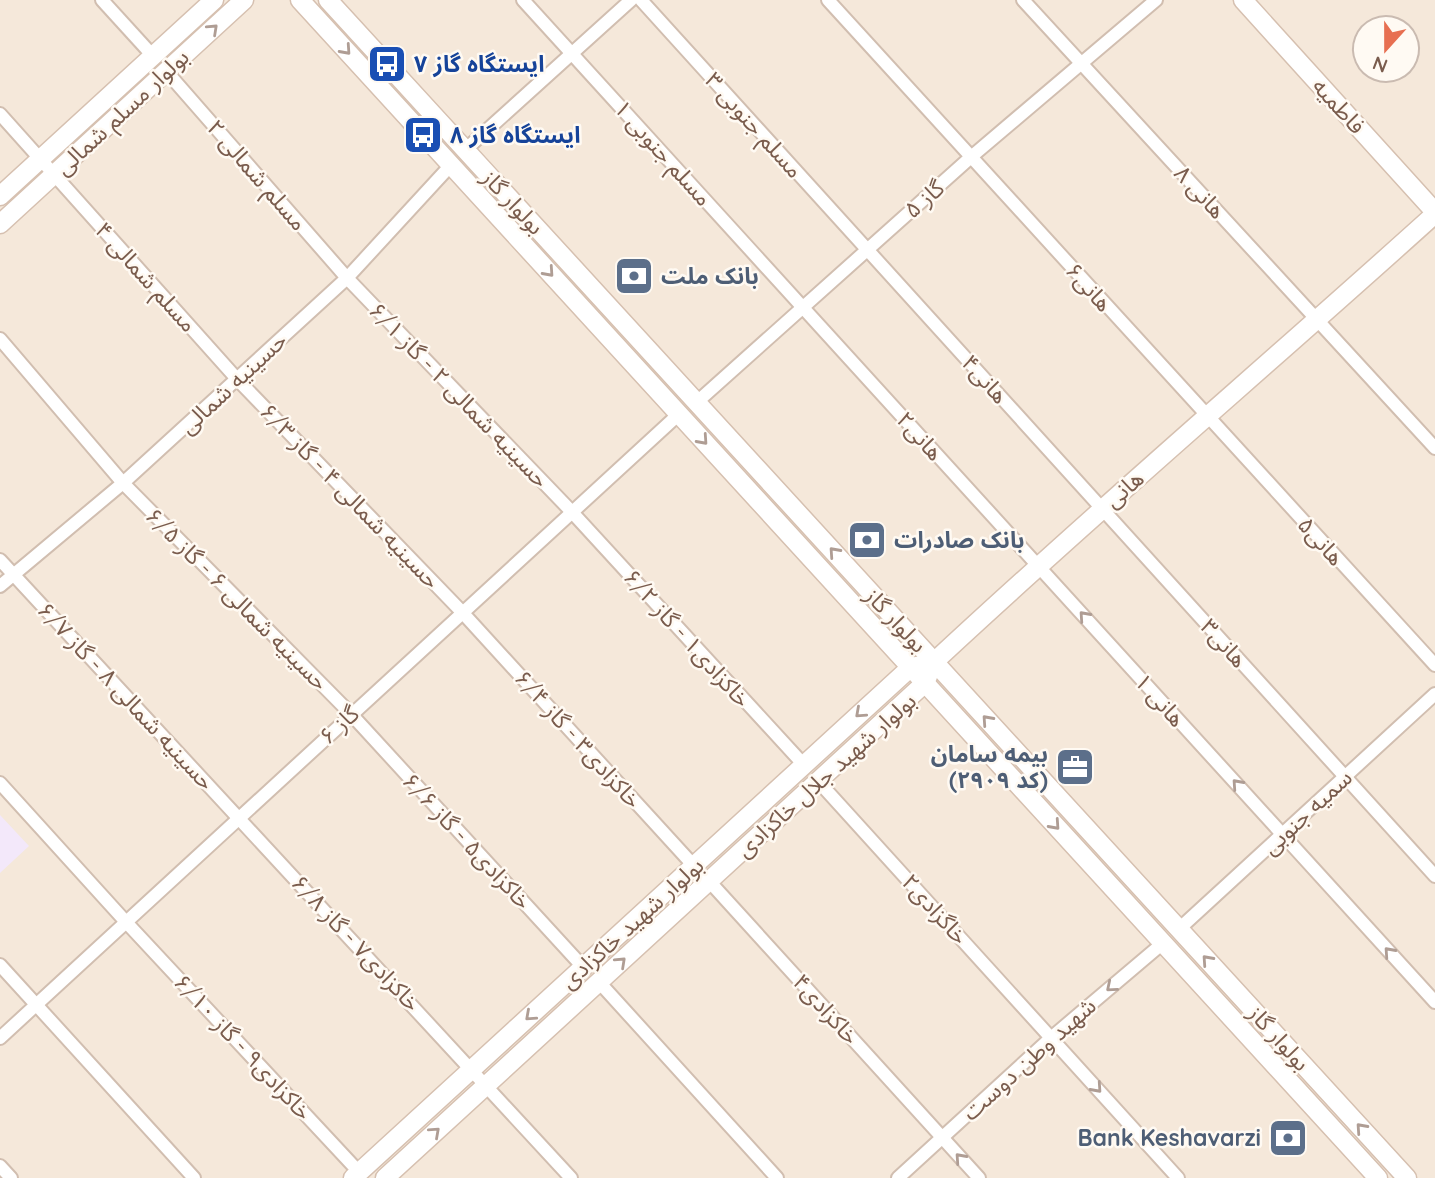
<svg xmlns="http://www.w3.org/2000/svg" width="1435" height="1178" viewBox="0 0 1435 1178" font-family="Quicksand,'Noto Sans Arabic',sans-serif">
<style>
.residential{fill:#f5e8da;fill-rule:evenodd}
.education{fill:#f3e8fa}
.lines{fill:none;stroke-linecap:round;stroke-linejoin:round}
.street-casing{stroke:#d1beb0;stroke-width:16}
.secondary-casing{stroke:#d6c0b0;stroke-width:21}
.street{stroke:#fff;stroke-width:12}
.secondary{stroke:#fff;stroke-width:18}
.oneway{stroke:#af9d94}
.labels{text-anchor:middle;stroke-width:5;stroke-linejoin:round;paint-order:stroke}
.transit-label{font-size:23px;font-weight:bold;fill:#164399;stroke:#fffaf3;text-anchor:start}
.street-label{font-size:23px;fill:#7a5c4d;stroke:#fffaf3}
.service-label{font-size:23px;font-weight:bold;fill:#4e5e75;stroke:#fffaf3;text-anchor:start}
</style>
<rect width="100%" height="100%" fill="#fdf6ec"/>
<path class="residential" d="M0 0H1435V1178H0ZM1365 28H1407V70H1365Z"/>
<polygon class="education" points="0,815 29,846 0,873"/>
<g class="lines">
<defs>
<g id="street">
<polyline points="102,0 153,56"/>
<polyline points="523,0 1435,1002"/>
<polyline points="641,0 1435,876"/>
<polyline points="828,0 1435,665"/>
<polyline points="1023,0 1435,448"/>
<polyline points="166,71 347,278 571,511 804,765"/>
<polyline points="0,114 237,379 462,612 694,866"/>
<polyline points="465,150 631,0"/>
<polyline points="0,339 123,483 351,714 583,967"/>
<polyline points="697,402 971,157 1156,0"/>
<polyline points="0,560 571,1178"/>
<polyline points="0,586 123,483 347,278 451,165"/>
<polyline points="818,781 1178,1178"/>
<polyline points="0,783 126,922 359,1172"/>
<polyline points="709,881 979,1178"/>
<polyline points="1179,929 1435,694"/>
<polyline points="0,965 194,1178"/>
<polyline points="599,982 777,1178"/>
<polyline points="0,1038 679,414"/>
<polyline points="0,1166 11,1178"/>
<polyline points="898,1178 1052,1037 1163,943"/>
</g>
<g id="secondary">
<polyline points="300,0 1378,1178"/>
<polyline points="328,0 1407,1178"/>
<polyline points="1243,0 1435,212"/>
<polyline points="0,196 214,0"/>
<polyline points="0,224 244,0"/>
<polyline points="353,1178 911,667 921,665"/>
<path d="M385 1178 925 683 934 662C1098 509 1269 364 1435 214"/>
</g>
</defs>
<use href="#street" class="street-casing"/>
<use href="#secondary" class="secondary-casing"/>
<use href="#street" class="street"/>
<use href="#secondary" class="secondary"/>
</g>
<defs><path id="oneway-chevron" d="M-2-3.5L2.5 0L-2 3.5" fill="none" stroke-width="1.6" stroke-linecap="round" stroke-linejoin="round" transform="scale(1.75)"/></defs>
<g class="oneway">
<use href="#oneway-chevron" transform="translate(213 29) rotate(-43)"/>
<use href="#oneway-chevron" transform="translate(346 50) rotate(48)"/>
<use href="#oneway-chevron" transform="translate(549 272) rotate(48)"/>
<use href="#oneway-chevron" transform="translate(703 440) rotate(48)"/>
<use href="#oneway-chevron" transform="translate(834 552) rotate(-132)"/>
<use href="#oneway-chevron" transform="translate(1084 616) rotate(-132)"/>
<use href="#oneway-chevron" transform="translate(860 713) rotate(138)"/>
<use href="#oneway-chevron" transform="translate(987 720) rotate(-132)"/>
<use href="#oneway-chevron" transform="translate(1237 784) rotate(-132)"/>
<use href="#oneway-chevron" transform="translate(1055 825) rotate(48)"/>
<use href="#oneway-chevron" transform="translate(1389 952) rotate(-132)"/>
<use href="#oneway-chevron" transform="translate(1207 960) rotate(-132)"/>
<use href="#oneway-chevron" transform="translate(621 962) rotate(-43)"/>
<use href="#oneway-chevron" transform="translate(1111 987) rotate(140)"/>
<use href="#oneway-chevron" transform="translate(530 1016) rotate(138)"/>
<use href="#oneway-chevron" transform="translate(1097 1088) rotate(48)"/>
<use href="#oneway-chevron" transform="translate(1361 1128) rotate(-132)"/>
<use href="#oneway-chevron" transform="translate(435 1132) rotate(-42)"/>
<use href="#oneway-chevron" transform="translate(960 1158) rotate(-132)"/>
</g>
<defs>
<symbol id="bus-square" viewBox="-11 -11 22 22"><rect x="-9" y="-9" width="18" height="18" rx="4" fill="#1a4fb4" stroke="#fffaf3"/><path d="M-5-6H5V4H4V6H2V4H-2V6H-4V4H-5ZM-3.5-4V0h7V-4ZM-3.5 1.2v1.5H-2V1.2ZM2 1.2v1.5H3.5V1.2Z" fill="#fff"/></symbol>
<symbol id="bank-square" viewBox="-11 -11 22 22"><rect x="-9" y="-9" width="18" height="18" rx="4" fill="#5c6f8a" stroke="#fffaf3"/><path d="M-6-4H6V4H-6ZM0-2.3a2.3 2.3 0 1 0 0 4.6a2.3 2.3 0 1 0 0-4.6Z" fill="#fff"/></symbol>
<symbol id="office-square" viewBox="-11 -11 22 22"><rect x="-9" y="-9" width="18" height="18" rx="4" fill="#5c6f8a" stroke="#fffaf3"/><path d="M-6-3h4V-5.5h4V-3h4V5H-6ZM-1-4.5V-3h2v-1.5ZM-6 0V1H6V0Z" fill="#fff"/></symbol>
</defs>
<g fill-rule="evenodd">
<use href="#bus-square" x="365" y="42" width="44" height="44"/>
<use href="#bus-square" x="401" y="113" width="44" height="44"/>
<use href="#bank-square" x="612" y="254" width="44" height="44"/>
<use href="#bank-square" x="845" y="518" width="44" height="44"/>
<use href="#office-square" x="1053" y="745" width="44" height="44"/>
<use href="#bank-square" x="1266" y="1116" width="44" height="44"/>
</g>
<g class="labels">
<g class="transit-label">
<text x="414" y="72">ایستگاه گاز ۷</text>
<text x="450" y="143">ایستگاه گاز ۸</text>
</g>
<g class="street-label">
<text transform="translate(1339 106) rotate(48)" y="8">فاطمیه</text>
<text transform="translate(122 112) rotate(-43)" y="8">بولوار مسلم شمالی</text>
<text transform="translate(754 125) rotate(48)" y="8">مسلم جنوبی ۳</text>
<text transform="translate(663 153) rotate(48)" y="8">۱ مسلم جنوبی</text>
<text transform="translate(257 175) rotate(49)" y="8">مسلم شمالی ۲</text>
<text transform="translate(1200 192) rotate(47)" y="8">هانی ۸</text>
<text transform="translate(924 199) rotate(-41)" y="8">گاز ۵</text>
<text transform="translate(513 202) rotate(47)" y="8">بولوار گاز</text>
<text transform="translate(146 277) rotate(48)" y="8">مسلم شمالی ۴</text>
<text transform="translate(1089 287) rotate(48)" y="8">هانی۶</text>
<text transform="translate(985 379) rotate(48)" y="8">هانی۴</text>
<text transform="translate(233 383) rotate(-43)" y="8">حسینیه شمالی</text>
<text transform="translate(459 395) rotate(46)" y="8">حسینیه شمالی ۲ - گاز ۶/۱</text>
<text transform="translate(920 436) rotate(48)" y="8">هانی۲</text>
<text transform="translate(1124 489) rotate(-41)" y="8">هانی</text>
<text transform="translate(350 496) rotate(46)" y="8">حسینیه شمالی ۴ - گاز ۶/۳</text>
<text transform="translate(1321 541) rotate(48)" y="8">هانی۵</text>
<text transform="translate(237 599) rotate(45)" y="8">حسینیه شمالی ۶ - گاز ۶/۵</text>
<text transform="translate(896 620) rotate(47)" y="8">بولوار گاز</text>
<text transform="translate(687 638) rotate(48)" y="8">خاکزادی۱ - گاز ۶/۲</text>
<text transform="translate(1224 643) rotate(48)" y="8">هانی۳</text>
<text transform="translate(126 696) rotate(47)" y="8">حسینیه شمالی ۸ - گاز ۶/۷</text>
<text transform="translate(1160 700) rotate(48)" y="8">هانی ۱</text>
<text transform="translate(339 725) rotate(-43)" y="8">گاز ۶</text>
<text transform="translate(578 739) rotate(48)" y="8">خاکزادی۳ - گاز ۶/۴</text>
<text transform="translate(826 775) rotate(-42)" y="8">بولوار شهید جلال خاکزادی</text>
<text transform="translate(1307 812) rotate(-43)" y="8">سمیه جنوبی</text>
<text transform="translate(467 841) rotate(47)" y="8">خاکزادی۵ - گاز ۶/۶</text>
<text transform="translate(935 909) rotate(48)" y="8">خاگزادی۲</text>
<text transform="translate(632 923) rotate(-42)" y="8">بولوار شهید خاکزادی</text>
<text transform="translate(356 943) rotate(47)" y="8">خاکزادی۷ - گاز ۶/۸</text>
<text transform="translate(826 1009) rotate(48)" y="8">خاکزادی۴</text>
<text transform="translate(1279 1038) rotate(48)" y="8">بولوار گاز</text>
<text transform="translate(243 1047) rotate(47)" y="8">خاکزادی۹ - گاز ۶/۱۰</text>
<text transform="translate(1029 1059) rotate(-42)" y="8">شهید وطن دوست</text>
</g>
<g class="service-label">
<text x="661" y="284">بانک ملت</text>
<text x="894" y="548">بانک صادرات</text>
<text x="1048" y="762" text-anchor="end">بیمه سامان<tspan x="1048" dy="26">(کد ۲۹۰۹)</tspan></text>
<text x="1261" y="1146" text-anchor="end">Bank Keshavarzi</text>
</g>
</g>
<g transform="translate(1386 49) rotate(201)"><circle r="33" fill="#fffaf3" stroke="#cabbb1" stroke-width="2"/>
<path d="M0-5L12 26L0 18L-12 26Z" fill="#e76f51"/>
<text y="-10" font-size="19" font-weight="bold" text-anchor="middle" fill="#7a5c4d">N</text>
</g>
</svg>
